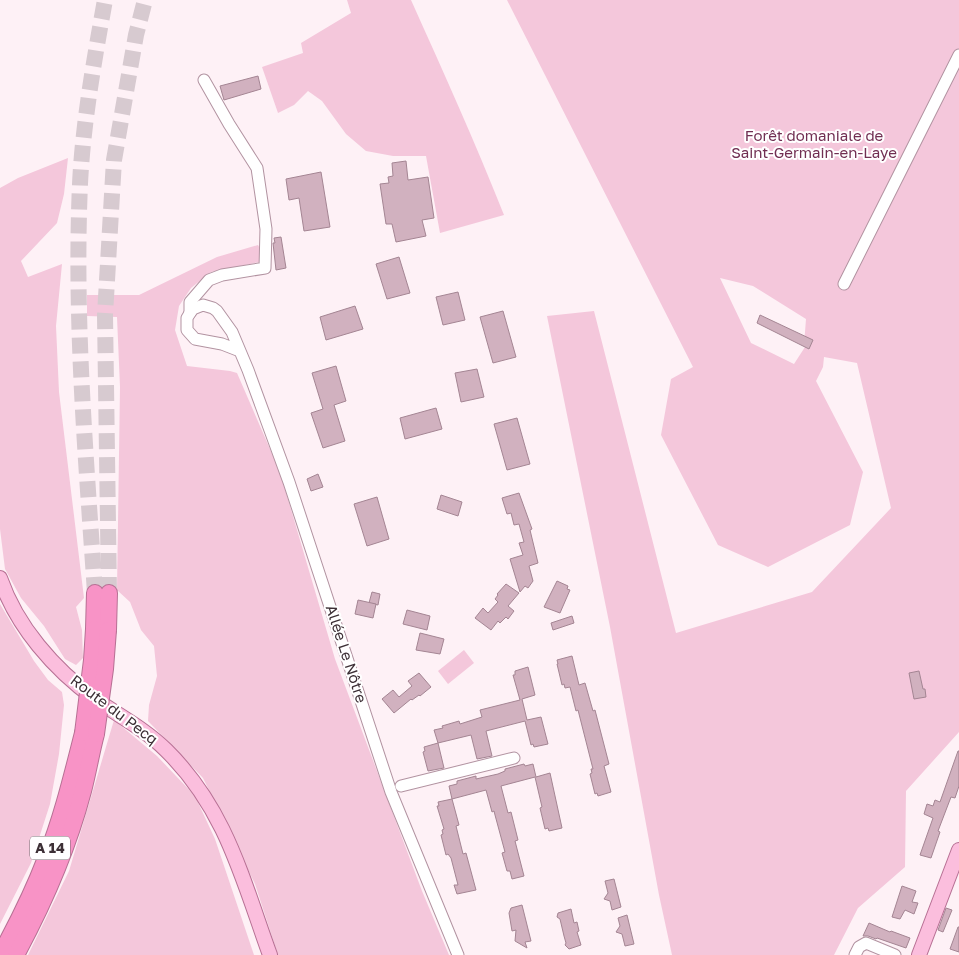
<svg xmlns="http://www.w3.org/2000/svg" width="959" height="955" viewBox="0 0 959 955" font-family="'Golos Text',sans-serif">
<style>
.green{fill:#f4c7db;fill-rule:evenodd}
.building{fill:#d1b1bf;stroke:#a48593}
.lines{fill:none;stroke-linecap:round;stroke-linejoin:round}
.highway-tunnel{stroke:#d7cad0;stroke-width:16;stroke-dasharray:16 8;stroke-linecap:butt}
.minor-casing{stroke:#b293a1;stroke-width:13}
.major-casing{stroke:#b77094;stroke-width:16}
.highway-casing{stroke:#b77094;stroke-width:18}
.minor{stroke:#fff;stroke-width:11}
.major{stroke:#fbbedd;stroke-width:14}
.highway{stroke:#f893c6;stroke-width:16}
.highway-bridge-casing{stroke:#b77094;stroke-width:18;stroke-linecap:butt}
.highway-bridge{stroke:#f893c6;stroke-width:16}
.labels{text-anchor:middle;stroke-width:4;stroke-linejoin:round;paint-order:stroke}
.shield{fill:#fff;stroke:#776e72;stroke-width:1}
.shield-label{font-size:14px;font-weight:bold;fill:#3d3036}
.park-label{font-size:15px;fill:#712e52;stroke:#fff}
.street-label{font-size:15px;fill:#3d3036;stroke:#fff}
</style>
<rect width="100%" height="100%" fill="#fef1f6"/>
<g class="green">
<path d="M347 0H411C443 71 475 142 504 215L440 233 426 156H393L366 151 346 134 322 101 308 91 294 105 278 113 262 67 303 53 301 43 351 13Z"/>
<path d="M507 0H959V732L906 791 905 867 858 908 834 955H672L659 895 610 627 547 316 594 311 676 633 812 592 891 508 857 363 824 357 823 367 816 381 863 472 850 525 768 567 718 545 661 435 671 379 693 367ZM720 278 753 286 806 319 804 345 810 350 805 347 794 364 751 343Z"/>
<polygon points="68,158 64,194 57,223 21,261 28,277 62,264 56,326 59,392 84,598 76,607 82,630 83,658 76,665 65,659 44,626 21,598 5,569 0,529 0,188 18,178"/>
<polygon points="258,245 261,250 259,262 211,272 191,288 179,306 175,330 187,366 230,371 237,373 280,472 335,659 422,891 449,955 278,955 255,884 203,778 148,721 149,705 157,676 154,646 141,630 130,602 117,590 120,387 117,317 87,316 87,295 139,295 217,257"/>
<polygon points="0,604 34,661 48,680 62,692 64,705 59,754 50,804 31,863 0,924"/>
<polygon points="464,650 474,663 448,684 438,671"/>
<polygon points="114,720 157,756 195,796 215,839 254,955 28,955 69,871"/>
</g>
<g class="building">
<polygon points="258,76 261,89 224,100 220,86"/>
<polygon points="406,161 408,180 428,177 434,218 422,220 426,236 396,242 392,224 386,224 380,184 389,183 388,177 393,176 392,163"/>
<polygon points="321,172 330,227 304,231 299,198 289,200 286,179"/>
<polygon points="281,237 286,268 276,270 273,243 275,243 274,238"/>
<polygon points="399,257 410,293 387,299 376,264"/>
<polygon points="458,292 465,320 443,325 436,297"/>
<polygon points="355,306 363,329 326,340 320,317"/>
<polygon points="503,311 516,357 493,363 480,317"/>
<polygon points="760,315 813,340 809,349 757,323"/>
<polygon points="336,366 346,401 334,405 345,441 323,448 311,413 323,409 312,373"/>
<polygon points="477,369 484,397 461,402 455,373"/>
<polygon points="436,408 442,429 405,439 400,418"/>
<polygon points="517,418 530,464 507,470 494,424"/>
<polygon points="318,474 323,487 311,491 307,479"/>
<polygon points="519,493 532,529 530,530 538,563 529,566 533,581 528,588 525,586 520,592 510,559 523,555 519,543 524,542 519,524 514,525 511,513 507,514 502,498"/>
<polygon points="441,495 462,502 458,516 437,509"/>
<polygon points="377,497 389,539 367,546 354,504"/>
<polygon points="557,581 568,586 567,589 570,590 560,613 544,607"/>
<polygon points="506,584 519,593 508,606 514,611 508,619 506,617 500,623 498,621 491,630 475,618 483,608 488,613 498,602 495,599 498,595 497,594"/>
<polygon points="372,592 380,594 378,605 369,603"/>
<polygon points="358,600 376,604 373,618 355,614"/>
<polygon points="407,610 430,616 427,630 403,624"/>
<polygon points="572,616 574,623 553,630 551,623"/>
<polygon points="420,633 444,639 440,654 416,650"/>
<polygon points="572,656 579,685 585,683 593,711 595,710 609,764 604,766 611,792 598,796 597,793 595,794 590,774 592,773 591,769 593,769 578,710 576,711 570,687 565,688 564,684 562,685 557,664 558,664 557,660"/>
<polygon points="528,667 535,695 522,699 527,720 541,717 548,744 534,747 533,744 531,745 525,721 486,731 492,756 477,759 471,735 438,743 434,730 443,728 442,726 459,721 460,724 482,717 480,710 520,700 513,675 515,675 515,671"/>
<polygon points="919,671 923,689 925,689 926,697 914,699 909,673"/>
<polygon points="419,673 431,687 420,696 419,695 412,700 411,699 394,713 382,699 393,690 399,697 412,686 408,681"/>
<polygon points="438,743 444,768 428,771 423,752 425,751 424,747"/>
<polygon points="958,751 959,751 959,786 955,798 951,797 938,831 940,832 931,858 920,855 933,818 924,814 927,804 933,806 935,800 940,802"/>
<polygon points="524,764 525,766 533,764 536,777 550,773 562,828 549,831 548,828 545,829 540,808 542,807 535,777 501,786 508,813 511,812 518,840 515,841 524,876 512,879 510,871 507,871 502,853 505,852 495,815 494,811 492,812 486,790 452,799 449,786 457,784 457,781 476,776 476,779 498,774 505,771 505,769"/>
<polygon points="452,799 459,825 456,826 463,854 466,853 476,890 457,894 454,885 458,885 451,858 448,854 446,855 441,835 443,834 442,830 444,829 437,806 439,806 438,802"/>
<polygon points="614,879 621,907 612,910 610,901 604,899 608,893 605,881"/>
<polygon points="902,886 916,891 912,902 918,903 914,914 905,910 900,919 892,917"/>
<polygon points="522,905 531,941 525,942 527,948 515,941 516,930 512,931 509,913 511,908"/>
<polygon points="946,908 952,910 943,932 938,930"/>
<polygon points="571,909 574,923 577,922 579,931 577,932 581,945 569,949 565,945 566,943 564,936 560,919 557,917 558,913"/>
<polygon points="627,915 634,944 625,946 622,934 616,932 620,926 618,918"/>
<polygon points="869,923 890,932 891,931 910,938 906,948 877,938 876,939 868,936 863,936"/>
<polygon points="958,927 959,927 959,952 950,949"/>
</g>
<g class="lines">
<g class="highway-tunnel">
<path d="M95 593C86 457 74 321 80 184 83 122 94 61 105 0"/>
<polyline points="109,593 105,315 114,160 136,35 145,0"/>
</g>
<defs>
<g id="minor">
<polyline points="844,284 959,55"/>
<polyline points="190,313 190,302 209,280 222,275 265,268 266,229 257,168 229,124 204,80"/>
<polyline points="240,351 222,344 195,339 187,330 187,318 190,313 193,309 203,305 213,308 217,311 232,332 248,370 289,482 391,792 458,955"/>
<polyline points="401,786 514,758"/>
<polyline points="855,955 859,947 866,943 895,955"/>
</g>
<g id="major">
<path d="M0 578C17 627 54 669 95 699 119 716 145 729 166 750 226 809 242 878 270 955"/>
<polyline points="919,955 959,850"/>
</g>
<g id="highway">
<polyline points="94,629 95,593"/>
<polyline points="108,630 109,593"/>
<path d="M0 955C17 924 33 892 46 858 62 818 72 776 83 733"/>
<path d="M16 955C44 903 68 848 83 791 88 772 91 753 96 734"/>
</g>
</defs>
<use href="#minor" class="minor-casing"/>
<use href="#major" class="major-casing"/>
<use href="#highway" class="highway-casing"/>
<use href="#minor" class="minor"/>
<use href="#major" class="major"/>
<use href="#highway" class="highway"/>
<defs>
<g id="highway-bridge">
<polyline points="83,733 92,660 94,629"/>
<polyline points="96,734 105,669 108,630"/>
</g>
</defs>
<use href="#highway-bridge" class="highway-bridge-casing"/>
<use href="#highway-bridge" class="highway-bridge"/>
</g>
<g class="labels">
<rect class="shield" x="30" y="836.5" width="40" height="23" rx="4"/>
<g class="shield-label">
<text x="50" y="853">A 14</text>
</g>
<g class="park-label">
<text x="814" y="141">Forêt domaniale de<tspan x="814" dy="17">Saint-Germain-en-Laye</tspan></text>
</g>
<g class="street-label">
<text transform="translate(346 654) rotate(72)" y="5">Allée Le Nôtre</text>
<text transform="translate(114 710) rotate(37)" y="5">Route du Pecq</text>
</g>
</g>
</svg>
